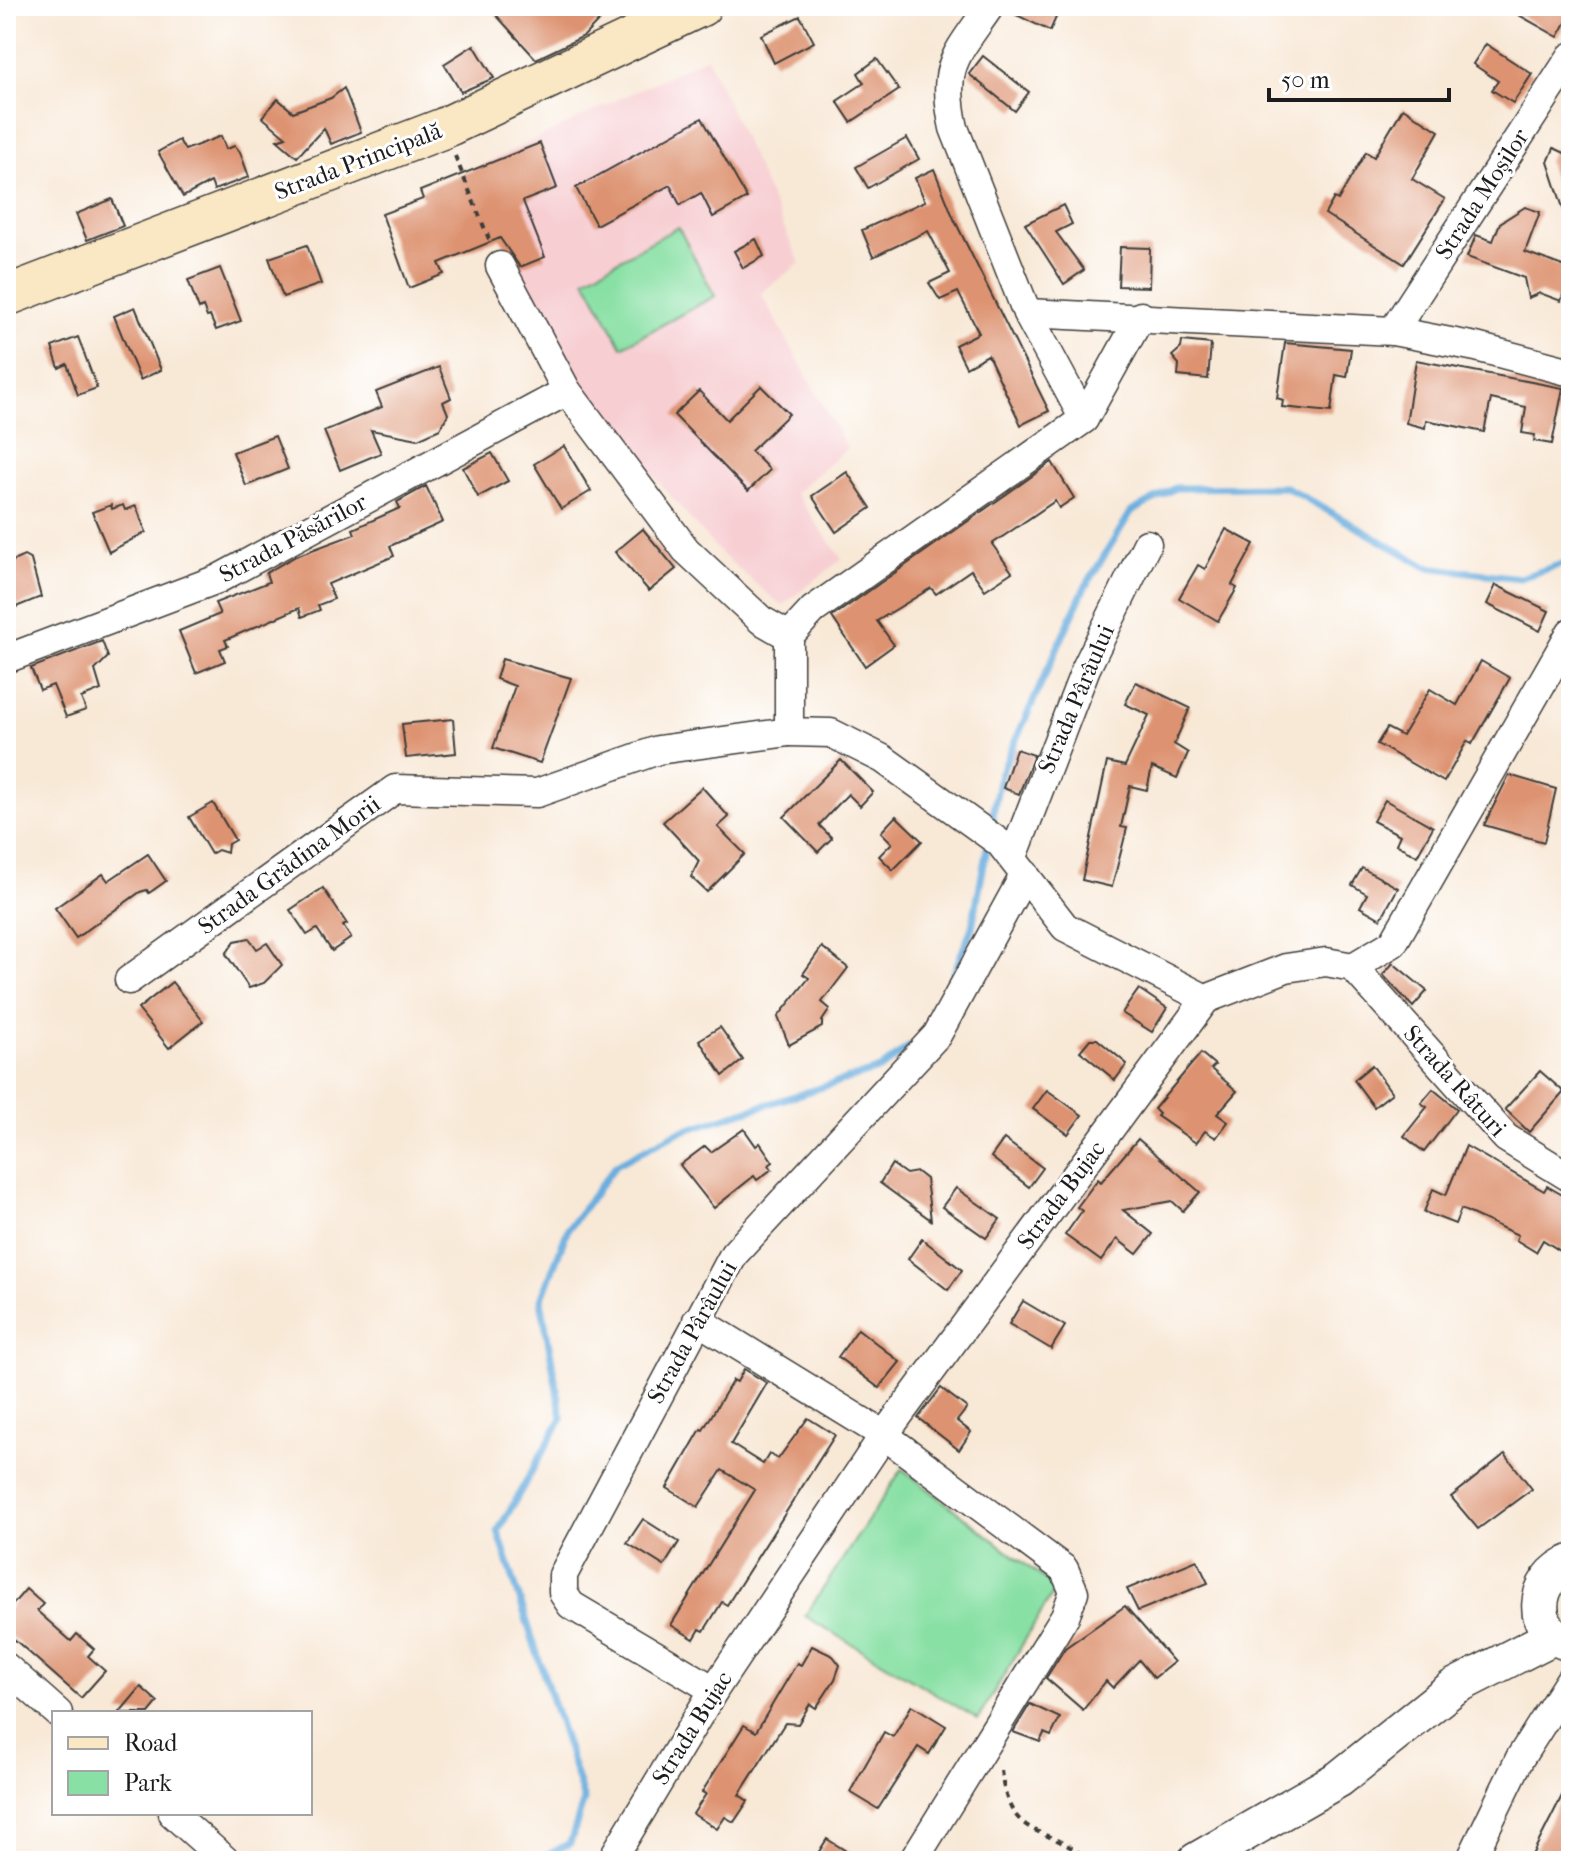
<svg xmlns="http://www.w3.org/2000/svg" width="1577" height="1867" viewBox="0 0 1577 1867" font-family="'IM FELL French Canon',serif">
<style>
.built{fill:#f7cfd3}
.green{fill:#88e0a4;stroke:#527e60;stroke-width:2}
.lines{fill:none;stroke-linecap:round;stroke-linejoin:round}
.stream{stroke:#69adde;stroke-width:7}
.building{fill:#dd9371}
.minor-casing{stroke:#3d3b38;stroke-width:31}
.tertiary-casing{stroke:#3d3b38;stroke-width:39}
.secondary-casing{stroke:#3d3b38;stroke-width:43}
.path{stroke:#3d3b38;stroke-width:4;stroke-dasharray:6 6;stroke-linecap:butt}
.minor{stroke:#fff;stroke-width:28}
.tertiary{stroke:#fff;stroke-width:36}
.secondary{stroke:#fae7c3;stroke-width:40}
.labels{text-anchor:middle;stroke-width:6;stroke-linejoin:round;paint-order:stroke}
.street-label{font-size:24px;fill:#1c1c1c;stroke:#fff}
</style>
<rect width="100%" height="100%" fill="#fff"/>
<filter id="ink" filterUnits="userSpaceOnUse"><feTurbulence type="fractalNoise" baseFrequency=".0125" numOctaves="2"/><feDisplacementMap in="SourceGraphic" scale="16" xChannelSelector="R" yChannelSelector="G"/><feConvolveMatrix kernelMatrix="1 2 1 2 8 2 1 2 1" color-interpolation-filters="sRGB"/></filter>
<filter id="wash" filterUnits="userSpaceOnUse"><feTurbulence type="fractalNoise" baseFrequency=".006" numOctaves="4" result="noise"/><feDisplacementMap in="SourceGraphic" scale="32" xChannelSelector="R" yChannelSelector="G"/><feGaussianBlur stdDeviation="1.8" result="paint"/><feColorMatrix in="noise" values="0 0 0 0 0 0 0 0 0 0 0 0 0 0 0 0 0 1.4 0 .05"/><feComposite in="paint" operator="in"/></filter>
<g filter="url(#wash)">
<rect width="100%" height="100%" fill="#f8e8d6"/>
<polygon class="built" points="707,57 800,263 761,293 847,448 795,493 842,559 782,606 720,553 595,408 548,332 473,169"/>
<g class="green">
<polygon points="678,227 715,296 622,347 585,279"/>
<polygon points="902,1469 1056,1588 978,1719 805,1616"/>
</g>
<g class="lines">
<g class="stream">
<polyline points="991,826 1000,775 1084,589 1131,512 1175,488 1286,487 1427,567 1520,578 1571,561"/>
<polyline points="948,988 972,927 988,843"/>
<polyline points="537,1861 570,1843 584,1800 498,1531 562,1418 541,1300 568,1229 616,1165 676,1133 880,1069 910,1046"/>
</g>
</g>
<g id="blocks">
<g class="building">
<polygon points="488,6 613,6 584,36 536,59"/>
<polygon points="1007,6 1061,6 1050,31 1006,10"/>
<polygon points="1503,6 1571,6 1571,14 1558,37"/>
<polygon points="800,16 814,42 774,63 761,35"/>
<polygon points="1486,44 1532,74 1513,103 1492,90 1498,81 1473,64"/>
<polygon points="474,45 494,78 461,92 444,64"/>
<polygon points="983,56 1029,92 1015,111 969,74"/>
<polygon points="877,59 899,90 851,122 837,101 864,83 858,73"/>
<polygon points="344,88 361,132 331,144 324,128 297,157 277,140 286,137 262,117 278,99 293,112 331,98"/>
<polygon points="1403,108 1439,131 1412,179 1445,199 1404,264 1325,214 1334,198 1338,200 1366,152 1374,157"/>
<polygon points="702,118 747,198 713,217 701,193 680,205 670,185 596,225 576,188"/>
<polygon points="221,136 226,149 235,146 240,152 249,177 214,190 211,182 183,197 158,152 179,140 185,150"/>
<polygon points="907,138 919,159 868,188 856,167"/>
<polygon points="540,143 557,188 523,201 545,257 520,267 500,238 439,263 444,274 409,288 382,214 423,199 420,191"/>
<polygon points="1554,148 1571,156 1571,219 1567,220 1548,162"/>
<polygon points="934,169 954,219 1049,411 1021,425 988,355 966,367 955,345 979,333 958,292 940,300 929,283 950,273 928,231 873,257 862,230 925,201 915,178"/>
<polygon points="112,199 123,226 87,240 76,214"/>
<polygon points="1063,205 1072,224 1056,232 1084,270 1064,284 1025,224"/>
<polygon points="1525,207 1540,212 1525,252 1571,269 1561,301 1540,293 1528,298 1524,278 1467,257 1476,235 1493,241 1500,223"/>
<polygon points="756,239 764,256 743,268 734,251"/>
<polygon points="307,245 321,284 283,297 269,258"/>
<polygon points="1120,247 1150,248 1149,287 1118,286"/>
<polygon points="220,268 241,321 216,330 210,316 207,317 203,307 199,309 188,280"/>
<polygon points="135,307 161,370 140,380 114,316"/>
<polygon points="78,337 97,388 78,395 67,364 59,368 52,347"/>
<polygon points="1182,341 1211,344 1208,379 1178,376 1179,364 1172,356 1181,348"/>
<polygon points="1285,343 1351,349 1347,377 1336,375 1331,412 1282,407 1283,400 1277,398"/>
<polygon points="1416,360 1563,388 1552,444 1534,441 1535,435 1522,433 1526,407 1491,399 1484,432 1426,420 1425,428 1406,423"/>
<polygon points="439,367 451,398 443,402 448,414 440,429 418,439 371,430 381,453 340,470 324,431 382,407 376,392"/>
<polygon points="761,386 789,414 751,451 770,470 748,491 674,415 699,391 727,420"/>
<polygon points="275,436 288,469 246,486 233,452"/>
<polygon points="564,446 591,491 561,509 534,464"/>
<polygon points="492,453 508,481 478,497 463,468"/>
<polygon points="1052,462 1074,498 1059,508 1055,501 992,544 1012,572 985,590 971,570 936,594 931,588 877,621 894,645 865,666 832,617"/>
<polygon points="847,472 871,508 836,532 812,496"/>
<polygon points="426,486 443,522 390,546 394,556 328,584 334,599 318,605 320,610 302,617 299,608 225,640 228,646 220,649 225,661 196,673 179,631 220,614 215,603 269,582 266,573 296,556 355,534 353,529 400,508 397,502"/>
<polygon points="111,505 112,509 123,505 125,510 136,506 146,532 109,552 92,512"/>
<polygon points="643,529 676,569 649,591 615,552"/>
<polygon points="1226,529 1254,544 1232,585 1237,588 1218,621 1179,598 1198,565 1205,569"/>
<polygon points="24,556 31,560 41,597 6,611 6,564"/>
<polygon points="1496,585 1549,611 1540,631 1487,604"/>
<polygon points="102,641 108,657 95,670 101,690 81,698 86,710 66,717 53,685 40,690 31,668"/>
<polygon points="502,659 571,678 540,763 493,748 515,686 496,679"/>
<polygon points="1481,661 1510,678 1472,744 1467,741 1444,782 1377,744 1387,728 1402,736 1430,689 1457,705"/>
<polygon points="1136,682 1190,708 1174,744 1188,753 1177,778 1152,767 1147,790 1130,786 1121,827 1127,828 1112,887 1082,880 1107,762 1125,766 1149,715 1125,704"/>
<polygon points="453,719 456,753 406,758 402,724"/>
<polygon points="1016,749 1034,755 1019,794 1003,788"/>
<polygon points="841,760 873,792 860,806 848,794 819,825 832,838 818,852 784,817"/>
<polygon points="1509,775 1556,789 1544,842 1484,825"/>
<polygon points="702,787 729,817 718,827 745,854 707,892 691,877 699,861 663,822"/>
<polygon points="1385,800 1433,827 1417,856 1396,844 1400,835 1373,821"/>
<polygon points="213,803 235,840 228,844 227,853 218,850 211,854 189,817"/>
<polygon points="896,816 922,841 893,870 879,856 892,843 881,832"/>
<polygon points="148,854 166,881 149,893 147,890 140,892 76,938 55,908 103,874 108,881"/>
<polygon points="1362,868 1398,888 1381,919 1360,907 1367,894 1352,885"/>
<polygon points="323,888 347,924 343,926 351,938 332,951 317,929 307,935 290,910"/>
<polygon points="249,938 257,949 267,943 282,965 264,983 249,988 226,954 235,941"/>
<polygon points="822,947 848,968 822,1002 830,1009 822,1021 822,1027 789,1045 778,1017 809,978 803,974"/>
<polygon points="1393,963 1427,991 1413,1007 1383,975"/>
<polygon points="172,982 203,1021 169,1048 138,1009"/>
<polygon points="1139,989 1167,1008 1152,1032 1122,1013"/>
<polygon points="720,1027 743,1060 723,1076 699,1040"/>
<polygon points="1090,1039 1097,1039 1127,1064 1115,1080 1080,1051"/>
<polygon points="1201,1053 1215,1065 1211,1069 1237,1091 1217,1114 1228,1122 1216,1138 1205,1131 1196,1143 1157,1116 1159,1114 1154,1109"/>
<polygon points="1372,1065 1392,1093 1374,1107 1354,1080"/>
<polygon points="1540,1071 1564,1092 1529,1132 1505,1109"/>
<polygon points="1433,1089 1457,1109 1424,1152 1404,1136 1427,1107 1421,1103"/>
<polygon points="1047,1090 1082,1115 1068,1134 1033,1109"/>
<polygon points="744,1129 756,1146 760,1143 773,1162 769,1165 772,1169 757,1180 754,1176 714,1208 680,1165 705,1146 711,1152"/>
<polygon points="1004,1139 1043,1168 1029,1187 991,1157"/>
<polygon points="1138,1139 1200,1192 1183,1211 1172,1201 1123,1210 1153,1234 1137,1254 1117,1239 1101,1261 1065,1235 1082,1211 1077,1207 1098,1179 1101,1182"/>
<polygon points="1466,1146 1544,1191 1547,1186 1571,1200 1571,1238 1562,1252 1543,1240 1536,1252 1516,1240 1518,1235 1461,1209 1455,1224 1424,1212 1433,1189 1446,1195"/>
<polygon points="892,1164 906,1174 917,1172 926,1179 931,1220 880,1183"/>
<polygon points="956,1188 1000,1219 986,1238 942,1207"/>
<polygon points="922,1239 962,1270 948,1290 908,1259"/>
<polygon points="1023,1301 1065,1326 1051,1349 1009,1324"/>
<polygon points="858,1329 900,1362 879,1388 838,1357"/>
<polygon points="744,1369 767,1383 731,1444 763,1464 769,1454 778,1459 808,1418 835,1435 727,1605 722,1602 704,1631 700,1629 694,1639 671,1625 755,1490 722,1470 698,1507 667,1488 701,1429 703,1430 733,1380 737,1382"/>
<polygon points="941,1388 967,1408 957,1421 971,1432 959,1450 918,1418"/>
<polygon points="1505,1454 1532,1489 1478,1529 1451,1497"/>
<polygon points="643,1519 679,1542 664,1566 627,1543"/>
<polygon points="1197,1560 1208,1583 1138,1611 1127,1589"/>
<polygon points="26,1589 43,1604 37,1611 71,1641 77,1634 94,1649 88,1656 105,1671 81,1698 6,1632 6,1612"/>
<polygon points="1125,1606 1174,1662 1154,1678 1139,1660 1113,1688 1106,1681 1083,1710 1046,1678 1065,1648"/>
<polygon points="812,1646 833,1656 840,1665 835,1679 816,1708 810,1704 798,1724 785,1723 739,1795 748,1801 734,1822 725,1817 717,1829 693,1814 706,1794 702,1792 744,1725 756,1732 797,1663 801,1665"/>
<polygon points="141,1687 158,1702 149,1713 119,1713"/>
<polygon points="1030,1704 1060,1718 1051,1736 1044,1733 1040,1742 1013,1732"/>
<polygon points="912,1705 946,1726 929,1754 918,1747 878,1809 850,1792 884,1732 893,1737"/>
<polygon points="1571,1778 1571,1861 1529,1861"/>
<polygon points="827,1839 862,1861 813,1861"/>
</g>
</g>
</g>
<g filter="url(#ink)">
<use href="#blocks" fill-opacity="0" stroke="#3d3b38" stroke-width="2"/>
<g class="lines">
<defs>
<g id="minor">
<path d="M990 6C956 56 940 65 954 128L1027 313 1084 419"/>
<polyline points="500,266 567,391 686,550 761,620 789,636"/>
<polyline points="1027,313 1393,331 1476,347 1571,372"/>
<polyline points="1141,316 1084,419 813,610 789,636 789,732 831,733 883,759 1000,843 1065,927 1206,999"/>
<polyline points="1393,331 1571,57"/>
<polyline points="6,659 218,579 567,391"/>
<polyline points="1013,857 1086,668 1147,544"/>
<polyline points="1353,967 1506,1138 1571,1178"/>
<polyline points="129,980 395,789 537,793 658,750 789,732"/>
<polyline points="697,1320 884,1435 1064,1569 1074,1592 1065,1616 913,1861"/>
<polyline points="6,1667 58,1713"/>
<polyline points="714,1690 571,1605 563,1593 563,1575 734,1254 937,1035 1025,874"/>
<polyline points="172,1813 226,1861"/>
<polyline points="611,1861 714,1690 884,1435 1206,999 1286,968 1326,962 1353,967 1393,943 1571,632"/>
<polyline points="1470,1861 1520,1758 1571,1678"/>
</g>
<g id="tertiary">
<path d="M1571 1563C1533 1577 1527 1633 1571 1643"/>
<polyline points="1196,1861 1339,1779 1454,1687 1554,1636"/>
</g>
<polyline id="secondary" points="6,296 444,128 701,6"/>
</defs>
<use href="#minor" class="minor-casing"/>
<use href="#tertiary" class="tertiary-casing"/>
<use href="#secondary" class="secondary-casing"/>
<g class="path">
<polyline points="455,156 491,244"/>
<path d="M1001 1770C1009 1844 1048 1823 1089 1861"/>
</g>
<use href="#minor" class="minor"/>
<use href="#tertiary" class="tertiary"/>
<use href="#secondary" class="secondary"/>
</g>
</g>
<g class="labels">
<g class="street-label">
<text transform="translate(358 161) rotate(-21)" y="8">Strada Principală</text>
<text transform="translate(1482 194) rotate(-57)" y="8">Strada Moșilor</text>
<text transform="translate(293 538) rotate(-28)" y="8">Strada Păsărilor</text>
<text transform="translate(1076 699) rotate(-67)" y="8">Strada Pârâului</text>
<text transform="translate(289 865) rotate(-36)" y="8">Strada Grădina Morii</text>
<text transform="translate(1455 1081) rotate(48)" y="8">Strada Râturi</text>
<text transform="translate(1061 1195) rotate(-53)" y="8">Strada Bujac</text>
<text transform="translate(692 1332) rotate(-61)" y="8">Strada Pârâului</text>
<text transform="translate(692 1728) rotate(-58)" y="8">Strada Bujac</text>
</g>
</g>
<rect width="1577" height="1867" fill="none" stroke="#fff" stroke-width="32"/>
<rect x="52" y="1711" width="260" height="104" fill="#ffffff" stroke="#a4a4a4" stroke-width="2"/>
<rect x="68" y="1737" width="40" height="12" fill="#fae7c3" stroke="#a4a4a4" stroke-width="2"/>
<text x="124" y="1751" font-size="24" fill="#1c1c1c">Road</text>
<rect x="68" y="1771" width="40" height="24" fill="#88e0a4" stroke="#a4a4a4" stroke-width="2"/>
<text x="124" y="1791" font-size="24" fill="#1c1c1c">Park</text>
<path d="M1269 88v12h180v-12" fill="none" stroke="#1c1c1c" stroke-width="4"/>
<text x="1281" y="88" font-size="24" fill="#1c1c1c" stroke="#ffffff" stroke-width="6" paint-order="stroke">50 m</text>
</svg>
